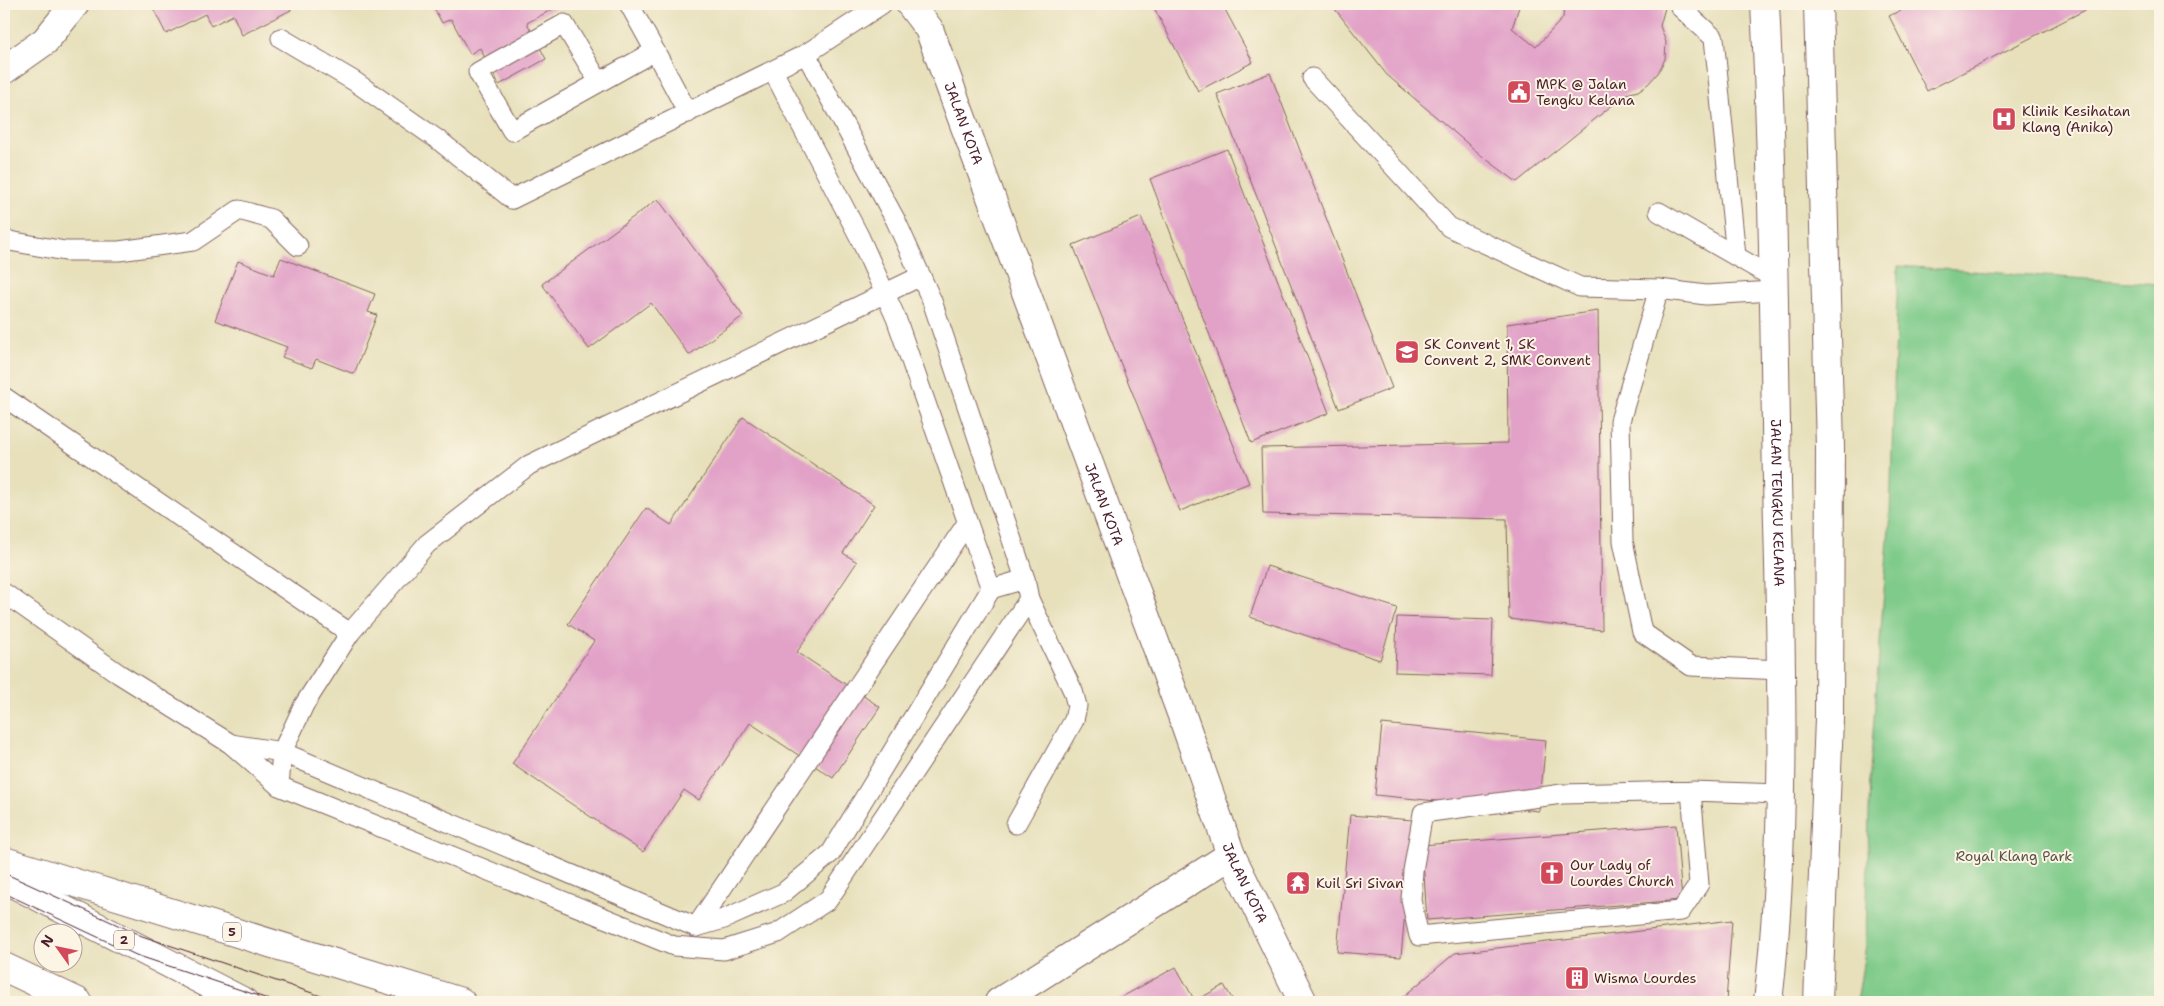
<svg xmlns="http://www.w3.org/2000/svg" width="2164" height="1006" viewBox="0 0 2164 1006" font-family="'Shantell Sans',sans-serif">
<style>
.green{fill:#7fcb8a;stroke:#64755a}
.building{fill:#e2a2c8}
.lines{fill:none;stroke-linecap:round;stroke-linejoin:round}
.lane-casing{stroke:#81635d;stroke-width:21}
.street-casing{stroke:#81635d;stroke-width:30}
.highway-casing{stroke:#81635d;stroke-width:30}
.lane{stroke:#fff;stroke-width:19}
.street{stroke:#fff;stroke-width:28}
.highway{stroke:#fff;stroke-width:28}
.tram{stroke:#4a1f2b;stroke-width:1}
.labels{text-anchor:middle;stroke-width:4;stroke-linejoin:round;paint-order:stroke}
.shield{fill:#fcf5e5;stroke:#7f5f63;stroke-width:1}
.shield-label{font-size:12px;font-weight:bold;fill:#4a1f2b}
.poi-label{font-size:14px;fill:#4a1f2b;stroke:#fcf5e5;text-anchor:start}
.street-label{font-size:14px;fill:#4a1f2b;stroke:#fcf5e5}
.park-label{font-size:14px;fill:#5a5348;stroke:#fcf5e5}
</style>
<rect width="100%" height="100%" fill="#fcf5e5"/>
<filter id="ink" filterUnits="userSpaceOnUse"><feTurbulence type="fractalNoise" baseFrequency=".02" numOctaves="2"/><feDisplacementMap in="SourceGraphic" scale="10" xChannelSelector="R" yChannelSelector="G"/><feConvolveMatrix kernelMatrix="1 2 1 2 8 2 1 2 1" color-interpolation-filters="sRGB"/></filter>
<filter id="wash" filterUnits="userSpaceOnUse"><feTurbulence type="fractalNoise" baseFrequency=".0096" numOctaves="4" result="noise"/><feDisplacementMap in="SourceGraphic" scale="20" xChannelSelector="R" yChannelSelector="G"/><feGaussianBlur stdDeviation="1.12" result="paint"/><feColorMatrix in="noise" values="0 0 0 0 0 0 0 0 0 0 0 0 0 0 0 0 0 1.4 0 .05"/><feComposite in="paint" operator="in"/></filter>
<g filter="url(#wash)">
<rect width="100%" height="100%" fill="#e7e0bb"/>
<polygon class="green" points="1898,266 2160,284 2160,1002 1857,1002 1866,946 1870,771 1890,514"/>
<g id="blocks">
<g class="building">
<polygon points="151,4 288,4 291,10 242,35 233,15 211,26 205,14 166,34"/>
<polygon points="432,4 562,4 527,23 546,59 499,85 480,48 470,54 451,19 442,23"/>
<polygon points="1152,4 1222,4 1253,62 1198,91"/>
<polygon points="1331,4 1520,4 1512,28 1536,47 1563,18 1564,4 1666,4 1660,26 1666,42 1665,59 1658,73 1648,84 1638,91 1626,94 1517,182 1482,156 1387,75"/>
<polygon points="1913,4 2097,4 1927,91 1889,16"/>
<polygon points="1270,73 1392,388 1339,409 1217,94"/>
<polygon points="1227,149 1329,413 1251,443 1150,179"/>
<polygon points="658,199 743,316 689,355 651,303 589,349 542,284"/>
<polygon points="1141,217 1249,483 1180,511 1073,245"/>
<polygon points="281,258 375,294 368,312 377,315 354,374 316,359 312,368 282,357 287,347 215,320 238,261 274,275"/>
<polygon points="1598,311 1602,630 1509,619 1507,519 1263,514 1261,448 1508,443 1507,324"/>
<polygon points="743,417 874,505 843,553 857,562 797,652 880,707 833,778 750,723 699,800 684,790 643,852 512,764 594,641 568,624 646,508 671,525"/>
<polygon points="1267,566 1397,608 1380,660 1250,617"/>
<polygon points="1397,617 1493,620 1491,675 1395,672"/>
<polygon points="1382,724 1546,740 1539,811 1375,795"/>
<polygon points="1350,815 1413,820 1401,957 1337,952"/>
<polygon points="1676,825 1682,900 1427,920 1422,845"/>
<polygon points="1732,920 1726,1002 1397,1002 1455,953"/>
<polygon points="1176,967 1195,1001 1224,985 1234,1002 1113,1002"/>
</g>
</g>
</g>
<g filter="url(#ink)">
<use href="#blocks" fill-opacity="0" stroke="#81635d" stroke-width="1"/>
<g class="lines">
<defs>
<g id="lane">
<polyline points="629,4 655,51"/>
<polyline points="1680,7 1714,38 1736,256"/>
<polyline points="281,38 354,81 441,142 512,199 806,54 882,4"/>
<polyline points="1312,78 1449,227 1580,287 1659,289"/>
<polyline points="599,82 564,24 478,72 512,131 655,51 688,113"/>
<polyline points="1659,212 1772,277"/>
<polyline points="4,240 65,251 119,251 193,241 239,210 271,219 298,246"/>
<polyline points="1773,291 1706,295 1659,289 1620,421 1623,541 1642,632 1691,666 1782,670"/>
<polyline points="4,397 350,633"/>
<polyline points="991,589 1025,579"/>
<polyline points="4,593 119,674 231,744 279,786 674,946 724,950 778,933 828,900 1029,599 1025,579 932,301 896,221 806,54"/>
<polyline points="231,744 282,752 696,927 724,919 783,893 831,853 991,589 896,318 859,236 773,71"/>
<polyline points="279,786 282,752 304,705 350,633 427,544 529,465 921,276"/>
<polyline points="1691,791 1562,794 1423,813 1413,871 1411,900 1419,936 1681,911 1699,884 1691,791 1781,794"/>
<polyline points="1016,824 1074,720 1077,706 1073,691 1029,599"/>
<polyline points="696,927 967,523"/>
</g>
<g id="street">
<path id="s1" d="M910 4 929 29 1184 721 1231 855 1303 1002"/>
<polyline points="4,70 45,41 75,4"/>
<polyline points="999,1002 1231,855"/>
</g>
<g id="highway">
<path id="s2" d="M1765 4C1773 162 1774 322 1777 481 1781 654 1788 829 1768 1002"/>
<polyline points="4,861 461,1002"/>
<polyline points="4,879 244,1002"/>
<polyline points="4,967 78,1002"/>
<polyline points="1818,1002 1829,719 1830,447 1818,4"/>
</g>
</defs>
<use href="#lane" class="lane-casing"/>
<use href="#street" class="street-casing"/>
<use href="#highway" class="highway-casing"/>
<use href="#lane" class="lane"/>
<use href="#street" class="street"/>
<use href="#highway" class="highway"/>
<g class="tram">
<polyline points="4,873 142,936 339,1002"/>
<polyline points="4,893 136,955 277,1002"/>
</g>
</g>
</g>
<defs>
<symbol id="civic-square" viewBox="-11 -11 22 22"><rect x="-9" y="-9" width="18" height="18" rx="4" fill="#d1495b" stroke="#fcf5e5"/><path d="M-.6-6.5H3V-4.5H.6V-3L4-1V1h2V6H-6V1h2V-1L-.6-3ZM-1.2 2.5V6h2.4V2.5Z" fill="#fff"/></symbol>
<symbol id="hospital-square" viewBox="-11 -11 22 22"><rect x="-9" y="-9" width="18" height="18" rx="4" fill="#d1495b" stroke="#fcf5e5"/><path d="M-5-5h3v3.5h4V-5h3V5h-3V1.5h-4V5h-3Z" fill="#fff"/></symbol>
<symbol id="school-square" viewBox="-11 -11 22 22"><rect x="-9" y="-9" width="18" height="18" rx="4" fill="#d1495b" stroke="#fcf5e5"/><path d="M0-5L7-2L0 1L-7-2ZM-4 1L0 2.5L4 1V4Q0 6-4 4Z" fill="#fff"/></symbol>
<symbol id="church-square" viewBox="-11 -11 22 22"><rect x="-9" y="-9" width="18" height="18" rx="4" fill="#d1495b" stroke="#fcf5e5"/><path d="M-1.2-6h2.4v3.5h3.3v2.4h-3.3V6h-2.4V-.1h-3.3v-2.4h3.3Z" fill="#fff"/></symbol>
<symbol id="temple-square" viewBox="-11 -11 22 22"><rect x="-9" y="-9" width="18" height="18" rx="4" fill="#d1495b" stroke="#fcf5e5"/><path d="M0-6L5-2H3V0L6.5 2.5H4V6H1.5V3h-3V6H-4V2.5H-6.5L-3 0V-2H-5Z" fill="#fff"/></symbol>
<symbol id="building-square" viewBox="-11 -11 22 22"><rect x="-9" y="-9" width="18" height="18" rx="4" fill="#d1495b" stroke="#fcf5e5"/><path d="M-4-6H4V6H1V3H-1V6H-4ZM-2.5-4.3h1.7v1.8h-1.7ZM.8-4.3h1.7v1.8H.8ZM-2.5-1h1.7V.8h-1.7ZM.8-1h1.7V.8H.8Z" fill="#fff"/></symbol>
</defs>
<g fill-rule="evenodd">
<use href="#civic-square" x="1505" y="78" width="28" height="28"/>
<use href="#hospital-square" x="1990" y="105" width="28" height="28"/>
<use href="#school-square" x="1393" y="338" width="28" height="28"/>
<use href="#church-square" x="1538" y="859" width="28" height="28"/>
<use href="#temple-square" x="1284" y="869" width="28" height="28"/>
<use href="#building-square" x="1563" y="964" width="28" height="28"/>
</g>
<g class="labels">
<g class="shield">
<rect x="223" y="922.5" width="18" height="19" rx="4"/>
<rect x="114" y="930.5" width="20" height="19" rx="4"/>
</g>
<g class="shield-label">
<text x="232" y="936">5</text>
<text x="124" y="944">2</text>
</g>
<g class="poi-label">
<text x="1536" y="89">MPK @ Jalan<tspan x="1536" dy="16">Tengku Kelana</tspan></text>
<text x="2022" y="116">Klinik Kesihatan<tspan x="2022" dy="16">Klang (Anika)</tspan></text>
<text x="1424" y="349">SK Convent 1, SK<tspan x="1424" dy="16">Convent 2, SMK Convent</tspan></text>
<text x="1570" y="870">Our Lady of<tspan x="1570" dy="16">Lourdes Church</tspan></text>
<text x="1316" y="888">Kuil Sri Sivan</text>
<text x="1594" y="983">Wisma Lourdes</text>
</g>
<g class="street-label">
<text dy="5" stroke="none"><textPath href="#s1" startOffset="132">JALAN KOTA</textPath></text>
<text dy="5" stroke="none"><textPath href="#s2" startOffset="499">JALAN TENGKU KELANA</textPath></text>
<text dy="5" stroke="none"><textPath href="#s1" startOffset="538">JALAN KOTA</textPath></text>
<text dy="5" stroke="none"><textPath href="#s1" startOffset="942">JALAN KOTA</textPath></text>
</g>
<g class="park-label">
<text x="2014" y="861">Royal Klang Park</text>
</g>
</g>
<rect width="2164" height="1006" fill="none" stroke="#fcf5e5" stroke-width="20"/>
<g transform="translate(58 948) rotate(303)"><circle r="24" fill="#fcf5e5" stroke="#b59f9b"/>
<path d="M0-4L9 19L0 12L-9 19Z" fill="#d1495b"/>
<text y="-8" font-size="14" font-weight="bold" text-anchor="middle" fill="#4a1f2b">N</text>
</g>
</svg>
